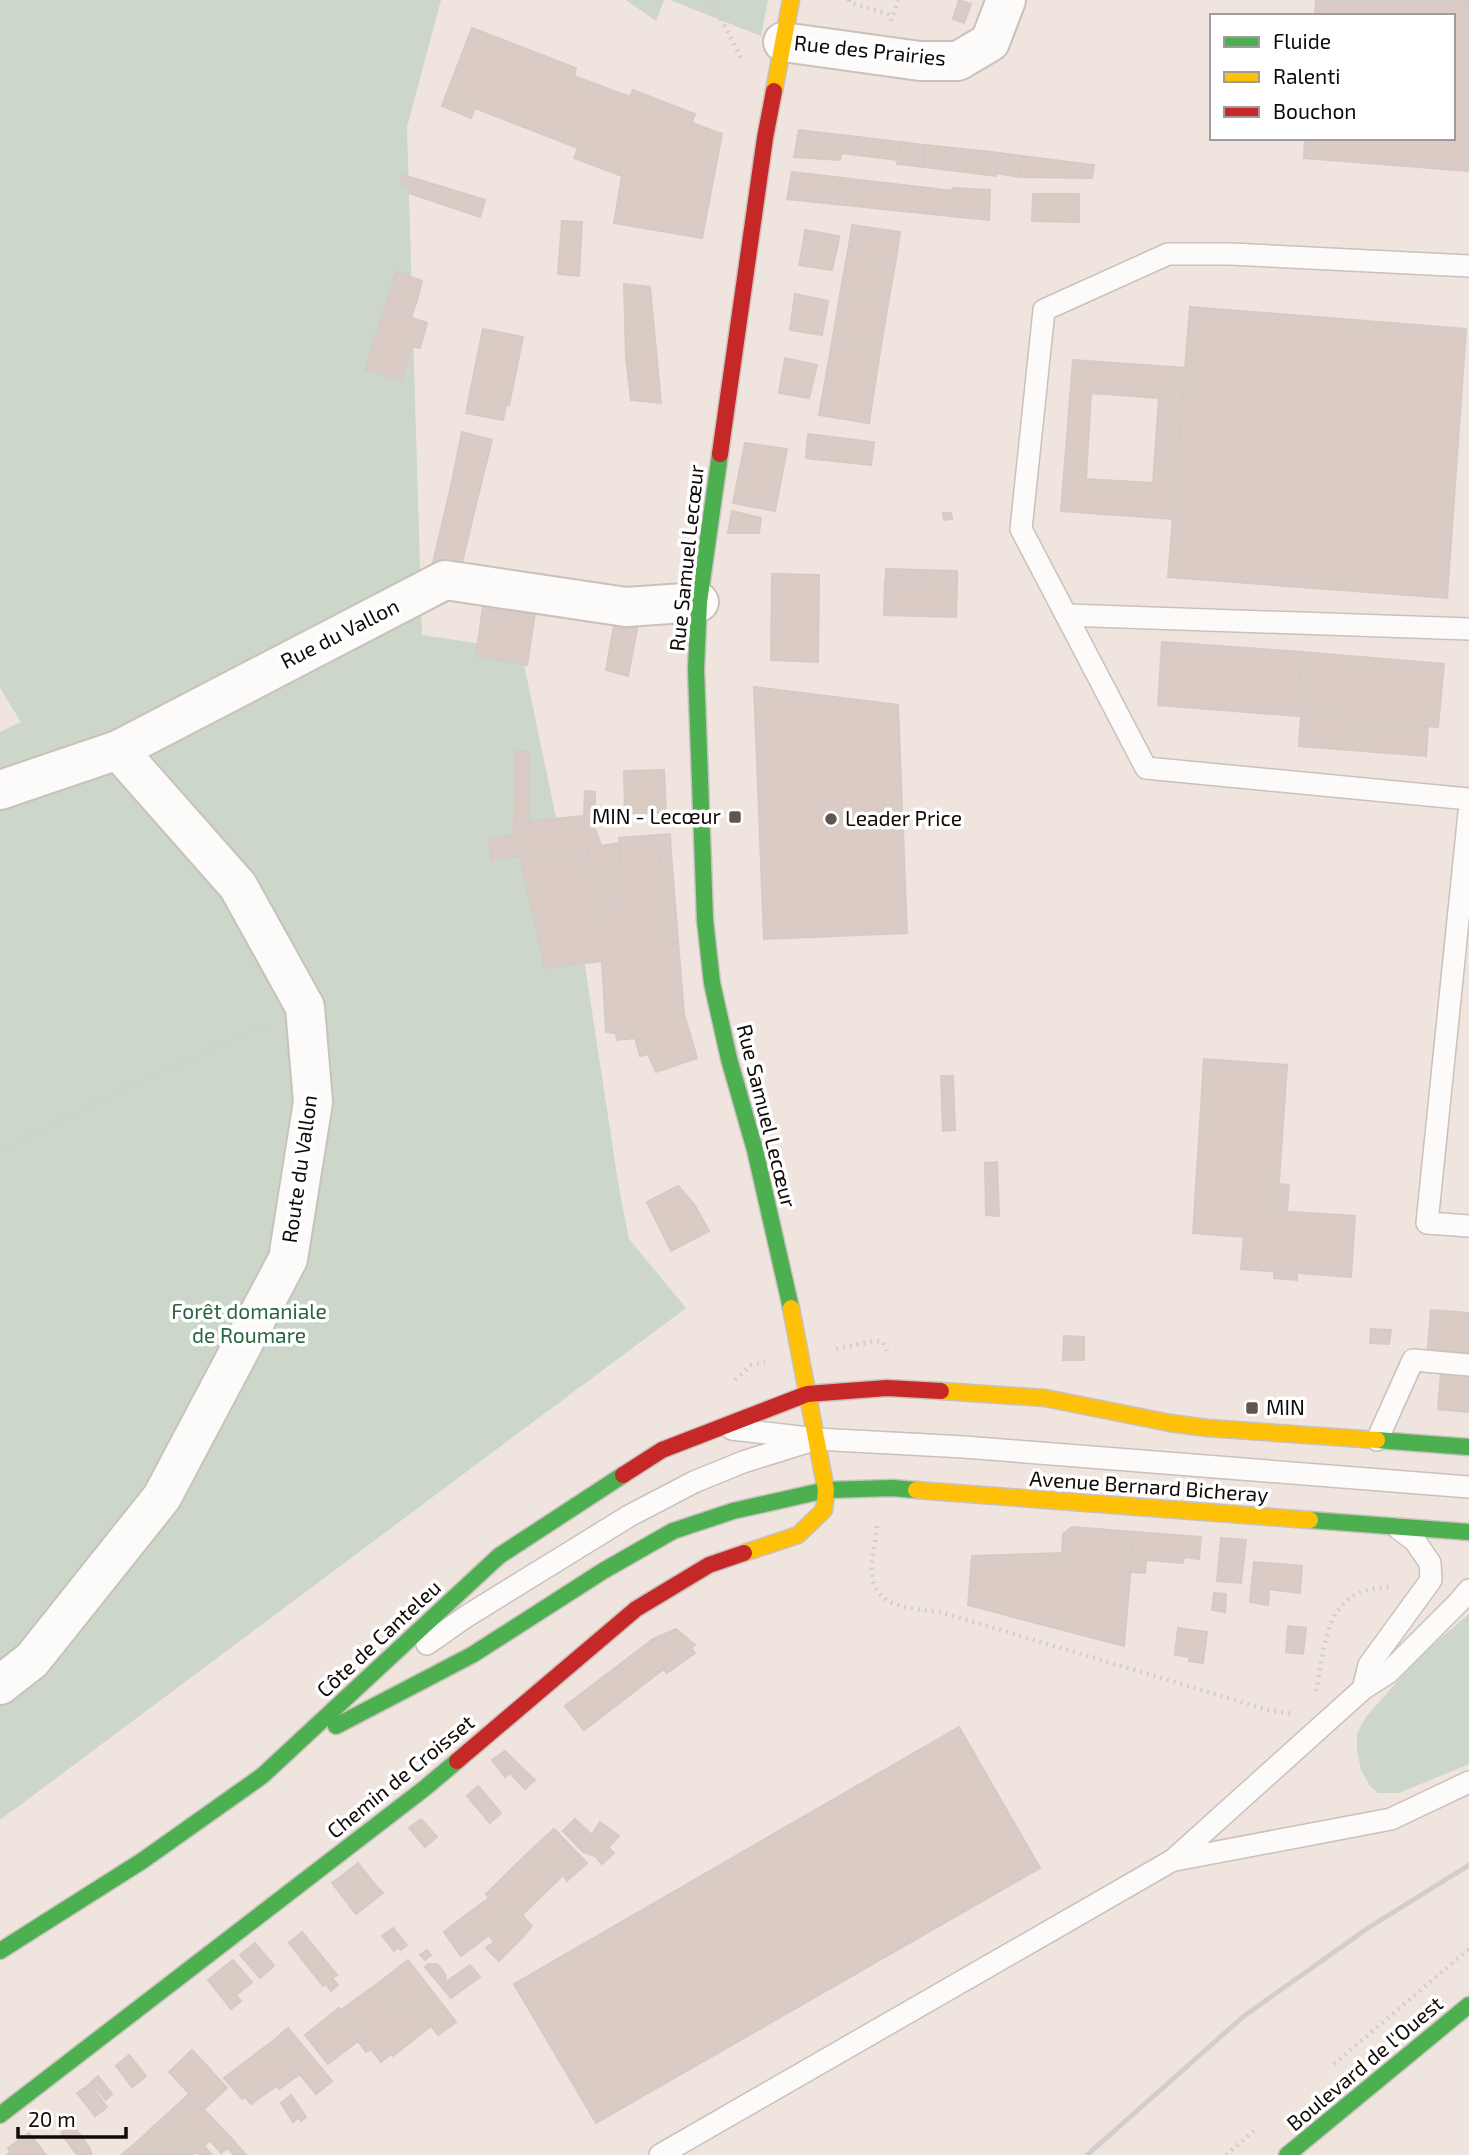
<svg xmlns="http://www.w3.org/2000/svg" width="1469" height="2155" viewBox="0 0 1469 2155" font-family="'Exo 2',sans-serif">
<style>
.green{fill:#ccd7c9}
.building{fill:#daccc5;stroke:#d4cbc6;stroke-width:2;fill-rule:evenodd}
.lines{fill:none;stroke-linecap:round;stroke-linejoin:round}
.lane-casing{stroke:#c9c1bc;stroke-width:24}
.street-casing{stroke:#c9c1bc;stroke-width:42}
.fast-casing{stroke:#c9c1bc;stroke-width:19}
.slow-casing{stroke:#c9c1bc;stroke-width:19}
.jam-casing{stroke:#c9c1bc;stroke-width:19}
.path{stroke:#d1cecd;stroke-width:4.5;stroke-dasharray:2 5;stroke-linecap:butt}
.lane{stroke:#fdfbfa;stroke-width:21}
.street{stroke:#fdfbfa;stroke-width:38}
.fast{stroke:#4caf50;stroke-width:16}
.slow{stroke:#ffc107;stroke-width:16}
.jam{stroke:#c62828;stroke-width:16}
.rail{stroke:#d1cecc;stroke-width:5}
.poi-dot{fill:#5e5652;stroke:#fff;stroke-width:2.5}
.labels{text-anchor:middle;stroke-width:7;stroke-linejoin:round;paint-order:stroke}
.street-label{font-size:21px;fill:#100a07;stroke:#fff}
.poi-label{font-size:21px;fill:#100a07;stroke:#fff;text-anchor:start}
.park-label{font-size:21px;fill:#29653f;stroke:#fff}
</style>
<rect width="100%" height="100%" fill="#f0e4de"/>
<g class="green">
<polygon points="0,0 441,0 407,127 422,635 521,650 580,933 619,1188 629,1239 686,1308 0,1820 0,732 21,722 0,688"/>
<polygon points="626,0 664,0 656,21"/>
<polygon points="670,0 768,0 761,36"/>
<polygon points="1469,1614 1469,1764 1399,1793 1378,1793 1370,1786 1361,1770 1357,1750 1357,1734 1365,1718 1421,1655"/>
</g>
<g class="building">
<polygon points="959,0 971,4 964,23 953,19"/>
<polygon points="1316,0 1469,0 1469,171 1304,158 1305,138 1453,138 1453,16 1315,16"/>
<polygon points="472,28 576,68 574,76 630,97 633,90 695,114 692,123 722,134 702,238 614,223 622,176 574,158 578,148 475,108 471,118 442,106"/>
<polygon points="799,130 901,142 897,160 841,153 840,160 794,157"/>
<polygon points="901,142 925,145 923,167 897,164"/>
<polygon points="925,145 999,153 996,176 923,167"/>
<polygon points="999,153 1022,156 1020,177 996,173"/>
<polygon points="1022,156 1094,165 1092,178 1020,177"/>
<polygon points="792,172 953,191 950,216 787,199"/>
<polygon points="403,175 485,200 480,217 409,193 409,187 401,184"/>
<polygon points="953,188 990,190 989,220 950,216"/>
<polygon points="1033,194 1079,194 1079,222 1032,221"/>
<polygon points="562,221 582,222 579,276 558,274"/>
<polygon points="852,225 900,232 895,265 892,265 890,258 851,254 852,245 849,245"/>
<polygon points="805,230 839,236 838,244 804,239"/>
<polygon points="804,239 838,244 832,270 799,265"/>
<polygon points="849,245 852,245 851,254 890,258 892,265 895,265 890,292 841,289"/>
<polygon points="396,272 422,281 417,300 390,292"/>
<polygon points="624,284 650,287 661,403 631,400 626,358"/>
<polygon points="841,289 890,292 880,352 831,348"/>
<polygon points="390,292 417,300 411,318 384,309"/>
<polygon points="795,294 828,301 822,335 790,330"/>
<polygon points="1190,307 1466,329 1447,598 1168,577"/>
<polygon points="384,309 427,323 420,348 412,347 401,380 365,369"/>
<polygon points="483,329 523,337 509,405 469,398"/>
<polygon points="831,348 880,352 869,423 819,415"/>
<polygon points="785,358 817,365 809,398 779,393"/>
<path d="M1073 360 1185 368 1173 519 1061 511ZM1091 393 1159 398 1153 483 1086 479Z"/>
<polygon points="469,398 506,405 503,420 466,413"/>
<polygon points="462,432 492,440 479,492 451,486"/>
<polygon points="808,434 874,442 871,465 806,458"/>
<polygon points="745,443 787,449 775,511 733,503"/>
<polygon points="451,486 479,492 461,567 433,563"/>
<polygon points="732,511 761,518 759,533 728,533"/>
<polygon points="943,513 951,513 952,519 944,520"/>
<polygon points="886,569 922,570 922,577 886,576"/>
<polygon points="922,570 957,571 957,586 885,582 886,576 922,577"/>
<polygon points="772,574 819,575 818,662 771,660"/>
<polygon points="885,582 957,586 956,617 884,615"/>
<polygon points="483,606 535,613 527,665 476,656"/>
<polygon points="638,624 628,676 606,670 614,625"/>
<polygon points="1162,642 1302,652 1297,716 1158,705"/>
<polygon points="1302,652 1444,664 1438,727 1297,716"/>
<polygon points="754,687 898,705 907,933 764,939"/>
<polygon points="1301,716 1428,726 1426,756 1299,746"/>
<polygon points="515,751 529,752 529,784 515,783"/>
<polygon points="664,770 666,813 625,813 624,771"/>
<polygon points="515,783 529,784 529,821 515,822"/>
<polygon points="585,791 595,792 595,828 601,846 491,860 489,838 514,835 512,823 584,816"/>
<polygon points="670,834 671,853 660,854 666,941 678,941 684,1014 697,1058 656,1072 648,1054 640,1056 635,1038 617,1040 616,1033 606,1032 602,961 545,968 520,856 587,848 599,913 623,909 619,838"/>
<polygon points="619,843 623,909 599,913 587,848"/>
<polygon points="671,853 678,941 666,941 660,854"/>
<polygon points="1204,1059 1287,1065 1277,1211 1355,1216 1351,1277 1241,1269 1244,1237 1193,1233"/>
<polygon points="941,1076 953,1076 955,1130 943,1131"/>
<polygon points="997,1162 999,1216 986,1215 985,1163"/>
<polygon points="1279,1184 1289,1185 1287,1211 1277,1211"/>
<polygon points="678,1186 694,1204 709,1231 671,1251 647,1202"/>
<polygon points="1274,1271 1297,1273 1297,1280 1274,1278"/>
<polygon points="1431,1310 1469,1313 1469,1412 1438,1409 1441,1372 1426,1371"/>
<polygon points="1371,1329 1391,1330 1389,1344 1370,1343"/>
<polygon points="1064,1336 1084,1337 1084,1360 1063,1360"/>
<polygon points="1072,1527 1134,1532 1124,1646 968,1605 972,1556 1062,1553 1063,1534"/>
<polygon points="1134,1532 1201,1537 1199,1559 1184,1557 1183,1563 1146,1560 1145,1573 1130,1572"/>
<polygon points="1221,1538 1246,1540 1241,1583 1217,1581"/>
<polygon points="1254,1562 1302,1566 1300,1593 1269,1589 1268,1605 1250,1602"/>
<polygon points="1214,1593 1226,1594 1225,1612 1212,1610"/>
<polygon points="1288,1626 1306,1628 1303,1654 1286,1652"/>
<polygon points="1178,1628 1207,1632 1203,1663 1189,1661 1190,1657 1175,1655"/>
<polygon points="676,1629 695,1645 584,1730 565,1706 653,1639"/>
<polygon points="691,1648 695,1653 667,1673 663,1669"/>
<polygon points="959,1727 1040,1868 596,2123 514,1984"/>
<polygon points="505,1751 519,1765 515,1768 530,1784 525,1789 510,1773 505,1777 492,1760"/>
<polygon points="519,1765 535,1780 530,1784 515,1768"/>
<polygon points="478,1786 501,1813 490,1823 467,1796"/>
<polygon points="421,1819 437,1837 425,1847 409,1828"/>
<polygon points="575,1819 592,1835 590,1838 606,1850 608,1847 614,1853 602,1864 595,1856 583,1852 563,1831"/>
<polygon points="600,1822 619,1836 606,1850 590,1838"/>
<polygon points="554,1829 582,1858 572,1867 577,1872 567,1881 563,1875 559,1879 531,1850"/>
<polygon points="531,1850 559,1879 522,1915 532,1926 522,1938 486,1894"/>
<polygon points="582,1858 587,1863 577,1872 572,1867"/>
<polygon points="358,1863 377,1887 366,1895 347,1872"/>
<polygon points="347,1872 371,1902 356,1914 332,1883"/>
<polygon points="377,1887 383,1893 371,1902 366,1895"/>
<polygon points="489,1898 522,1938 499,1961 486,1948 494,1942 489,1935 485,1938 466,1915"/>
<polygon points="466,1915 485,1938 461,1956 444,1932"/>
<polygon points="393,1928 407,1945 401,1950 398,1947 394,1951 382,1936"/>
<polygon points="302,1932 337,1975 332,1978 338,1985 331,1991 326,1984 323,1986 289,1943"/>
<polygon points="255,1943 274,1966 260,1978 240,1955"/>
<polygon points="427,1950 431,1955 425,1960 420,1955"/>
<polygon points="233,1960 252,1982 236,1995 218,1972"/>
<polygon points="408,1960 456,2022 438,2035 411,1999 400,2008 380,1982"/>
<polygon points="428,1964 437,1964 445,1974 446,1982 470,1965 480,1977 451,1998 425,1967"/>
<polygon points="218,1972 241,2001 231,2009 208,1980"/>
<polygon points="380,1982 400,2008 411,1999 431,2026 393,2056 391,2054 381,2062 371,2049 366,2052 358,2041 363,2037 341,2010"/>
<polygon points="339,2008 363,2037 328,2064 305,2035"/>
<polygon points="288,2028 332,2081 316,2094 273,2041"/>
<polygon points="273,2041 300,2074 279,2089 269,2078 242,2099 224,2078"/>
<polygon points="192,2050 227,2088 204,2109 169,2072"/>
<polygon points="129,2055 146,2076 132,2087 116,2066"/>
<polygon points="98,2076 112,2094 106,2100 91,2082"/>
<polygon points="269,2078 276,2086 251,2104 245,2096"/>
<polygon points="90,2084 107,2107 95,2116 77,2093"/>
<polygon points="189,2094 232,2139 246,2155 234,2155 228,2148 221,2153 210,2140 204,2146 173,2109"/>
<polygon points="291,2095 306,2117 301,2121 299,2117 293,2122 281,2103"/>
<polygon points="173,2109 204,2146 212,2155 200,2155 197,2152 193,2155 181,2155 155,2125"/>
<polygon points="72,2124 89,2147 92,2155 77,2155 61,2133"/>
<polygon points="155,2125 181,2155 147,2155 137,2142"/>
<polygon points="29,2133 46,2155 7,2155 10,2152 8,2148"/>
<polygon points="137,2142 147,2155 121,2155"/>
</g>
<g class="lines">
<defs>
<g id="lane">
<polyline points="1469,266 1231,254 1168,254 1044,310 1021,529 1066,615 1469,629"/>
<polyline points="1066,615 1146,768 1469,799"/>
<polyline points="1469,813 1427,1223 1469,1226"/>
<polyline points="732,1429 817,1439 964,1447 1469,1487"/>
<polyline points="1377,1440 1413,1360 1469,1365"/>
<polyline points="427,1644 467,1616 629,1516 694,1482 743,1462 807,1442"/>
<polyline points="1363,1689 1369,1665 1431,1580 1430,1563 1415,1541 1399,1529"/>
<polyline points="1175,1860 1391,1819 1469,1782"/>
<polyline points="660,2155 1173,1860 1363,1689 1388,1673 1459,1602 1469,1590"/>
</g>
<g id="street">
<polyline points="783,42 920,61 958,61 990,42 1006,0"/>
<polyline points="0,790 118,750 445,580 626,607 699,602"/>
<polyline points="0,1685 32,1660 162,1497 288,1259 313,1102 305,1007 238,886 118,750"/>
</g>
<g id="fast">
<polyline points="720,454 699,602 696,669 705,920 712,983 729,1059 755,1150 791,1308"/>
<polyline points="1377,1440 1469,1447"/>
<polyline points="1310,1520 1469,1532"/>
<polyline points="336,1726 472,1655 603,1571 673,1531 733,1511 826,1490 892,1488 916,1490"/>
<polyline points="0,1951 142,1861 262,1776 499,1556 623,1475"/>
<polyline points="0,2115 425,1788 457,1761"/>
<polyline points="1287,2155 1469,2005"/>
</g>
<g id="slow">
<polyline points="774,91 791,0"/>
<polyline points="941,1391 1045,1398 1170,1423 1207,1428 1377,1440"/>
<polyline points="916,1490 1310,1520"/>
<polyline points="744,1553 798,1535 824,1510 826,1490 791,1308"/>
</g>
<g id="jam">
<polyline points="720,454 765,138 774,91"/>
<polyline points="623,1475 662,1450 807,1394 887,1388 941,1391"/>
<polyline points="457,1761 636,1609 709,1565 744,1553"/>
</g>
</defs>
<use href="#lane" class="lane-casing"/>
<use href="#street" class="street-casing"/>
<use href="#fast" class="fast-casing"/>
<use href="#slow" class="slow-casing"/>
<use href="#jam" class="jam-casing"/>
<g class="path">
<polyline points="711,0 741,58"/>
<polyline points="849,0 849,2 893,16"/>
<polyline points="891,21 898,0"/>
<polyline points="0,1151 109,1096 269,1023"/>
<polyline points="836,1349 874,1341 883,1342 887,1351"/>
<polyline points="735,1380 751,1365 765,1362"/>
<path d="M877 1526C876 1541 871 1556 872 1571 872 1610 915 1608 944 1613L1268 1710 1293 1714"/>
<path d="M1316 1691C1324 1657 1323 1604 1364 1591 1372 1588 1382 1588 1391 1587"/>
<polyline points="1334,2064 1469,1949"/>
<polyline points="1226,2155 1257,2128"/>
</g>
<use href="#lane" class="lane"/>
<use href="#street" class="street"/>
<use href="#fast" class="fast"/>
<use href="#slow" class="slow"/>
<use href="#jam" class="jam"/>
<polyline class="rail" points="1087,2155 1244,2016 1368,1928 1469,1865"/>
</g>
<g class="poi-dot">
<rect x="728" y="810" width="14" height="14" rx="3.5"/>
<circle cx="831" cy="819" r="7"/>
<rect x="1245" y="1401" width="14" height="14" rx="3.5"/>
</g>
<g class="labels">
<g class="street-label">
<text transform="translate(870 51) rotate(6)" y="7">Rue des Prairies</text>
<text transform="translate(687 558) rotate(-84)" y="7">Rue Samuel Lecœur</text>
<text transform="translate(340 634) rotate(-27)" y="7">Rue du Vallon</text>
<text transform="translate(766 1116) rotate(76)" y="7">Rue Samuel Lecœur</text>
<text transform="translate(300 1169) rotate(-82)" y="7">Route du Vallon</text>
<text transform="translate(1149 1487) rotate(4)" y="7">Avenue Bernard Bicheray</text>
<text transform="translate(379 1639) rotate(-43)" y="7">Côte de Canteleu</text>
<text transform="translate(401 1777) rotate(-39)" y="7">Chemin de Croisset</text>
<text transform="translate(1365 2064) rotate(-40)" y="7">Boulevard de l'Ouest</text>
</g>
<g class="poi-label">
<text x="721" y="824" text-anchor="end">MIN - Lecœur</text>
<text x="845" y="826">Leader Price</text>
<text x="1266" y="1415">MIN</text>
</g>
<g class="park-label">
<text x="249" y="1319">Forêt domaniale<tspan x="249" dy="24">de Roumare</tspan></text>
</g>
</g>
<rect x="1210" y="14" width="245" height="126" fill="#ffffff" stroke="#9f9d9c" stroke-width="2"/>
<rect x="1224" y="37" width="35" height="10" fill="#4caf50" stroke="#9f9d9c" stroke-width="2"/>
<text x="1273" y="49" font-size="21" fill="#100a07">Fluide</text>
<rect x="1224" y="72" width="35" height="10" fill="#ffc107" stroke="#9f9d9c" stroke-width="2"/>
<text x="1273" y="84" font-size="21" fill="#100a07">Ralenti</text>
<rect x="1224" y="107" width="35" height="10" fill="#c62828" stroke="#9f9d9c" stroke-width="2"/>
<text x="1273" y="119" font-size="21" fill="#100a07">Bouchon</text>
<path d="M18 2127v10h108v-10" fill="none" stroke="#100a07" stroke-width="3.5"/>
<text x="28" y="2127" font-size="21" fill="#100a07" stroke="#ffffff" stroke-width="5" paint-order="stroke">20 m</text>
</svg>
